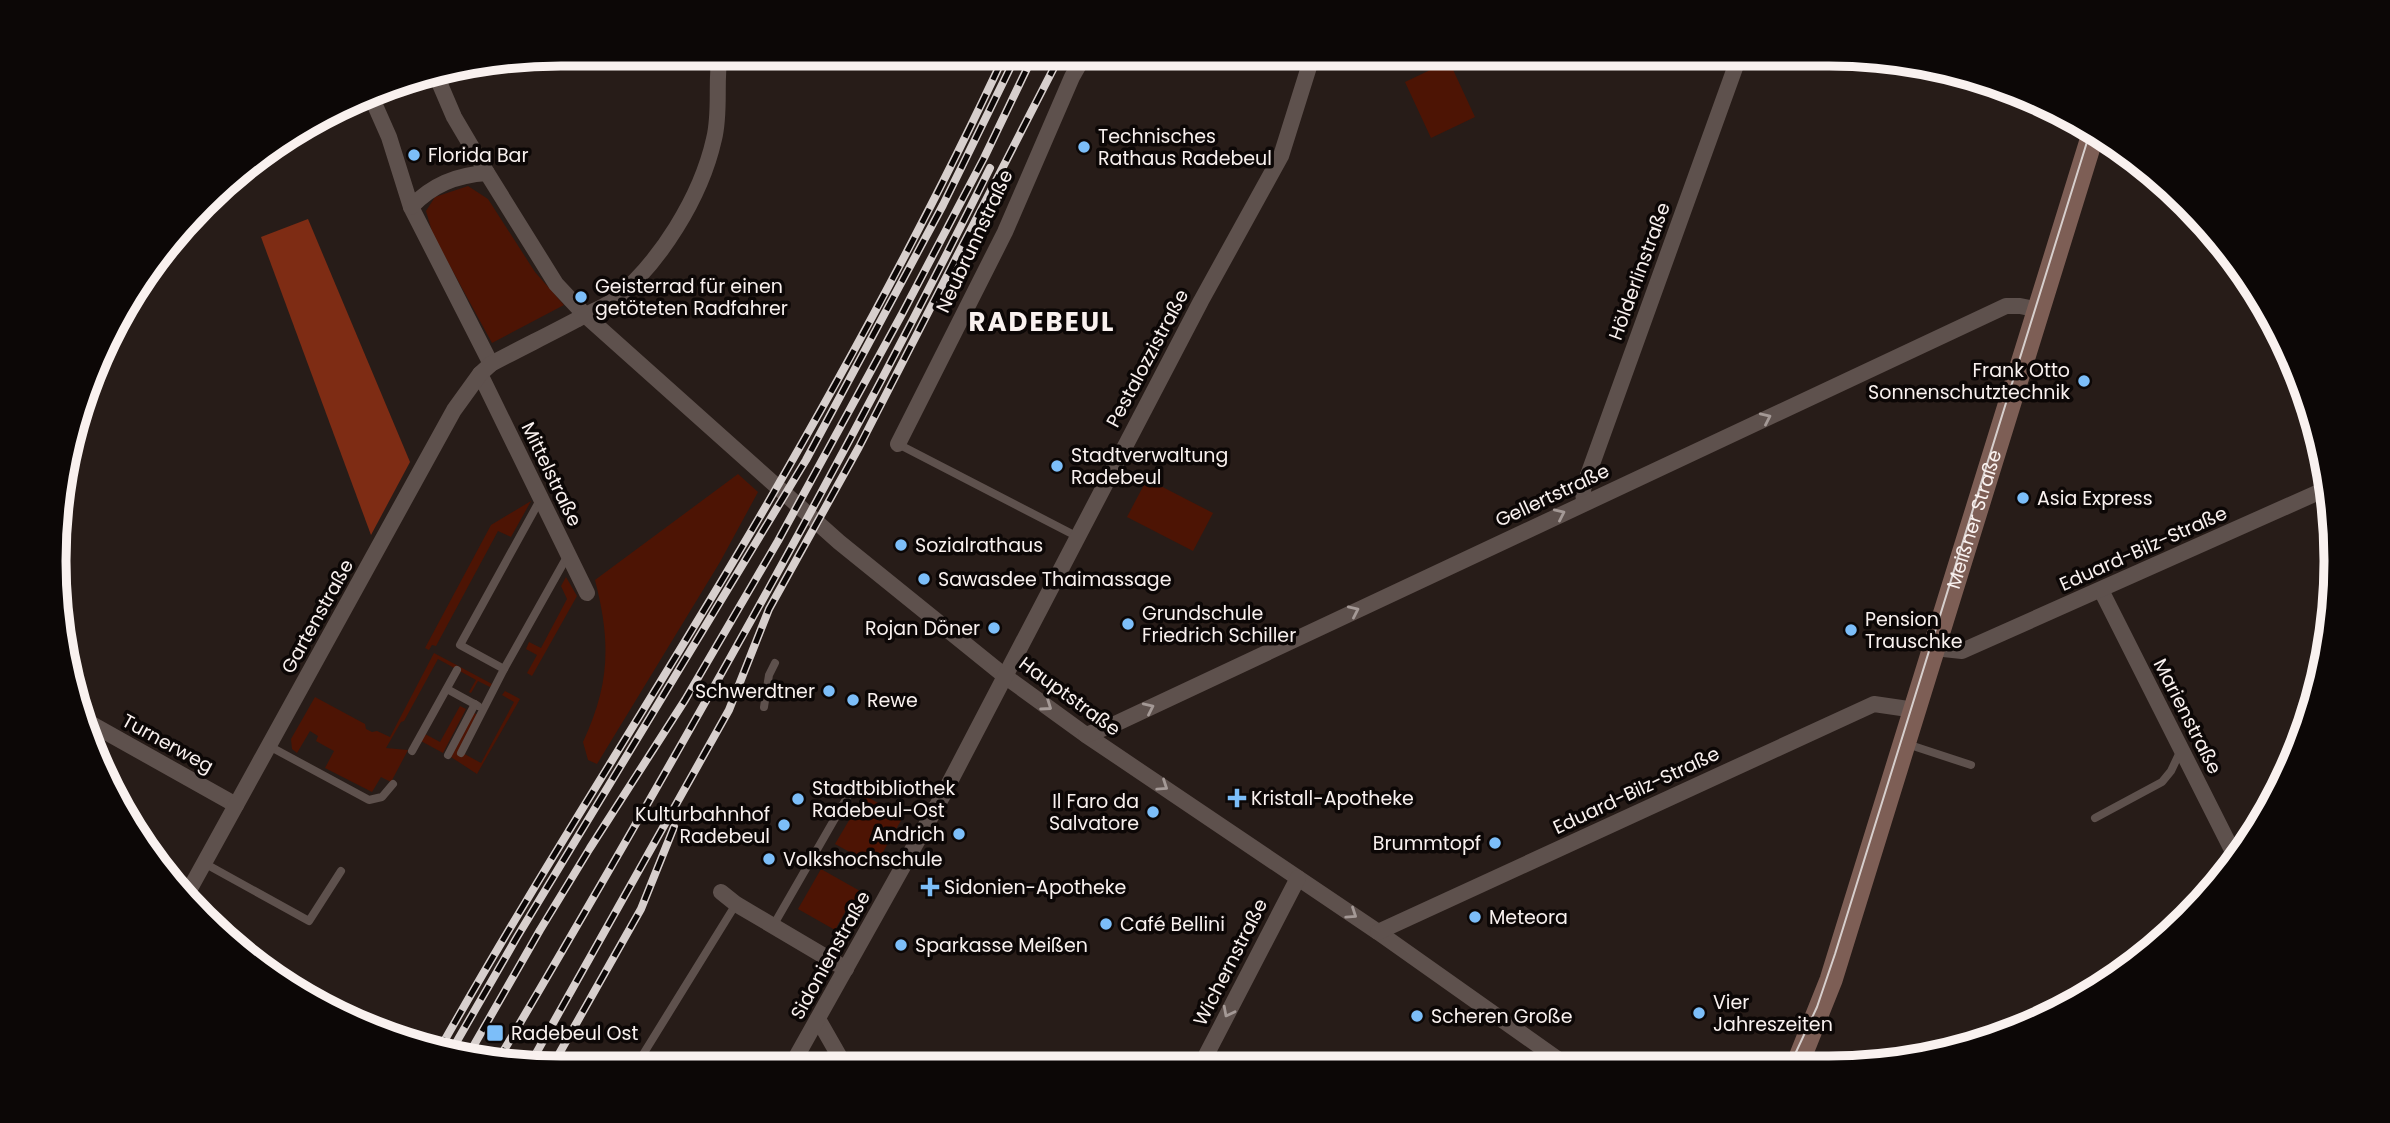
<svg xmlns="http://www.w3.org/2000/svg" width="2390" height="1123" viewBox="0 0 2390 1123" font-family="Poppins,sans-serif">
<style>
.green{fill:#4d1404}
.forest{fill:#7e2c14}
.lines{fill:none;stroke-linecap:round;stroke-linejoin:round}
.service{stroke:#5e514d;stroke-width:8}
.minor{stroke:#5e514d;stroke-width:16}
.secondary{stroke:#7d5e55;stroke-width:23}
.tram{stroke:#d7cfcd;stroke-width:2}
.rail-casing{stroke:#d7cfcd;stroke-width:8}
.rail{stroke:#0c0706;stroke-width:5;stroke-dasharray:16;stroke-linecap:butt}
.oneway{stroke:#a49996}
.poi-dot{fill:#7cbef9;stroke:#0c0706;stroke-width:2.5}
.labels{text-anchor:middle;stroke-width:7;stroke-linejoin:round;paint-order:stroke}
.poi-label{font-size:19px;fill:#f9f1ef;stroke:#0c0706;text-anchor:start}
.street-label{font-size:19px;fill:#f9f1ef;stroke:#0c0706}
.district-label{font-size:26px;font-weight:bold;letter-spacing:2px;fill:#f9f1ef;stroke:#0c0706}
.rim{fill:none;stroke:#f9f1ef;stroke-width:9}
</style>
<rect width="100%" height="100%" fill="#271c18"/>
<g class="green">
<polygon points="1449,61 1475,117 1431,138 1405,82"/>
<polygon points="468,186 488,199 535,272 564,305 492,343 433,235 426,211 435,197"/>
<path d="M738 474 758 492 720 562 597 764 588 760 583 742C610 684 611 642 595 580Z"/>
<polygon points="1147,479 1213,513 1193,551 1127,517"/>
<polygon points="531,501 511,537 498,531 436,646 432,645 429,650 425,648 491,525"/>
<polygon points="566,577 577,596 532,676 527,673 537,655 526,649 529,642 541,648 567,599 561,586"/>
<polygon points="434,653 492,684 490,687 478,681 471,693 469,692 476,680 438,659 404,721 401,722 386,748 408,750 391,782 381,777 372,792 325,768 334,751 316,741 318,736 310,731 297,753 292,749 291,739 315,697 365,724 366,729 372,732 377,731 390,737"/>
<polygon points="505,691 520,699 477,774 451,757 474,713 478,715 459,751 481,763 514,702 502,695"/>
<polygon points="460,706 466,709 443,753 421,741 425,734 440,742"/>
<polygon points="864,795 903,817 875,866 835,844"/>
<polygon points="821,869 860,891 852,906 849,905 835,930 798,909"/>
</g>
<polygon class="forest" points="308,219 410,462 371,535 261,237"/>
<g class="lines">
<g class="service">
<polyline points="898,444 1078,537"/>
<polyline points="540,500 460,645 504,669 568,555"/>
<polyline points="447,689 478,706"/>
<polyline points="764,707 769,675 775,663"/>
<polyline points="1907,744 1971,765"/>
<polyline points="269,746 369,800 382,797 393,784"/>
<polyline points="412,751 457,670"/>
<polyline points="461,753 504,669"/>
<polyline points="448,755 475,704"/>
<polyline points="2095,818 2162,782 2171,771 2180,752"/>
<polyline points="204,863 309,921 341,871"/>
<polyline points="773,926 853,787"/>
<polyline points="266,967 284,978"/>
<polyline points="634,1069 736,904"/>
</g>
<g class="minor">
<polyline points="436,75 454,117 487,173 556,284 585,315 839,542 1006,677 1086,735 1378,932 1566,1065"/>
<polyline points="370,94 389,137 411,207 491,364"/>
<path d="M411 207C432 185 456 175 487 173"/>
<polyline points="480,374 587,593"/>
<polyline points="898,444 1005,232 1072,77 1085,54"/>
<polyline points="1584,503 1583,489 1740,54"/>
<polyline points="2101,590 2237,860"/>
<polyline points="1934,648 1962,651 2328,488"/>
<polyline points="79,717 236,805"/>
<polyline points="1086,735 1115,724 2006,306 2020,306 2039,310"/>
<polyline points="721,892 736,904 846,969"/>
<path d="M187 894 454 410 480 374 491 364C519 349 548 335 576 320 588 313 603 308 614 300 660 263 701 197 714 139 721 111 715 82 720 54"/>
<polyline points="1378,932 1874,704 1915,710"/>
<polyline points="818,1019 846,1068"/>
<polyline points="1200,1067 1298,878"/>
<polyline points="790,1068 943,795 1201,301 1281,156 1313,54"/>
</g>
<path class="secondary" id="s1" d="M1797 1065 1831 980 2094 131"/>
<polyline class="tram" points="1790,1065 1817,1007 1835,954 2091,129"/>
<defs>
<g id="rail">
<path d="M438 1052C540 871 654 697 759 518 847 367 931 213 1005 54"/>
<polyline points="449,1055 517,937 806,460 943,205 1017,54"/>
<polyline points="466,1059 540,930 590,848 685,700 778,541 902,314 984,158 1034,54"/>
<path d="M497 1062C670 769 839 472 990 168"/>
<polyline points="529,1066 729,710 769,609 859,447 1061,54"/>
<polyline points="551,1068 641,909 674,827"/>
</g>
</defs>
<use href="#rail" class="rail-casing"/>
<use href="#rail" class="rail"/>
</g>
<defs><path id="oneway-chevron" d="M-2-3.5L2.5 0L-2 3.5" fill="none" stroke-width="1.6" stroke-linecap="round" stroke-linejoin="round" transform="scale(1.75)"/></defs>
<g class="oneway">
<use href="#oneway-chevron" transform="translate(1766 418) rotate(-25)"/>
<use href="#oneway-chevron" transform="translate(1560 514) rotate(-25)"/>
<use href="#oneway-chevron" transform="translate(1354 611) rotate(-25)"/>
<use href="#oneway-chevron" transform="translate(1047 706) rotate(35)"/>
<use href="#oneway-chevron" transform="translate(1149 708) rotate(-25)"/>
<use href="#oneway-chevron" transform="translate(1163 786) rotate(34)"/>
<use href="#oneway-chevron" transform="translate(1352 914) rotate(34)"/>
<use href="#oneway-chevron" transform="translate(1228 1012) rotate(117)"/>
</g>
<g class="poi-dot">
<circle cx="1084" cy="147" r="7"/>
<circle cx="414" cy="155" r="7"/>
<circle cx="581" cy="297" r="7"/>
<circle cx="2084" cy="381" r="7"/>
<circle cx="1057" cy="466" r="7"/>
<circle cx="2023" cy="498" r="7"/>
<circle cx="901" cy="545" r="7"/>
<circle cx="924" cy="579" r="7"/>
<circle cx="1128" cy="624" r="7"/>
<circle cx="994" cy="628" r="7"/>
<circle cx="1851" cy="630" r="7"/>
<circle cx="829" cy="691" r="7"/>
<circle cx="853" cy="700" r="7"/>
<path d="M1233.5 787.5h7v7h7v7h-7v7h-7v-7h-7v-7h7z"/>
<circle cx="798" cy="799" r="7"/>
<circle cx="1153" cy="812" r="7"/>
<circle cx="784" cy="825" r="7"/>
<circle cx="959" cy="834" r="7"/>
<circle cx="1495" cy="843" r="7"/>
<circle cx="769" cy="859" r="7"/>
<path d="M926.5 876.5h7v7h7v7h-7v7h-7v-7h-7v-7h7z"/>
<circle cx="1475" cy="917" r="7"/>
<circle cx="1106" cy="924" r="7"/>
<circle cx="901" cy="945" r="7"/>
<circle cx="1699" cy="1013" r="7"/>
<circle cx="1417" cy="1016" r="7"/>
<rect x="486" y="1024" width="18" height="18" rx="3.5"/>
</g>
<g class="labels">
<g class="poi-label">
<text x="1098" y="143">Technisches<tspan x="1098" dy="22">Rathaus Radebeul</tspan></text>
<text x="428" y="162">Florida Bar</text>
<text x="595" y="293">Geisterrad für einen<tspan x="595" dy="22">getöteten Radfahrer</tspan></text>
<text x="2070" y="377" text-anchor="end">Frank Otto<tspan x="2070" dy="22">Sonnenschutztechnik</tspan></text>
<text x="1071" y="462">Stadtverwaltung<tspan x="1071" dy="22">Radebeul</tspan></text>
<text x="2037" y="505">Asia Express</text>
<text x="915" y="552">Sozialrathaus</text>
<text x="938" y="586">Sawasdee Thaimassage</text>
<text x="1142" y="620">Grundschule<tspan x="1142" dy="22">Friedrich Schiller</tspan></text>
<text x="1865" y="626">Pension<tspan x="1865" dy="22">Trauschke</tspan></text>
<text x="980" y="635" text-anchor="end">Rojan Döner</text>
<text x="815" y="698" text-anchor="end">Schwerdtner</text>
<text x="867" y="707">Rewe</text>
<text x="812" y="795">Stadtbibliothek<tspan x="812" dy="22">Radebeul-Ost</tspan></text>
<text x="1251" y="805">Kristall-Apotheke</text>
<text x="1139" y="808" text-anchor="end">Il Faro da<tspan x="1139" dy="22">Salvatore</tspan></text>
<text x="770" y="821" text-anchor="end">Kulturbahnhof<tspan x="770" dy="22">Radebeul</tspan></text>
<text x="945" y="841" text-anchor="end">Andrich</text>
<text x="1481" y="850" text-anchor="end">Brummtopf</text>
<text x="783" y="866">Volkshochschule</text>
<text x="944" y="894">Sidonien-Apotheke</text>
<text x="1489" y="924">Meteora</text>
<text x="1120" y="931">Café Bellini</text>
<text x="915" y="952">Sparkasse Meißen</text>
<text x="1713" y="1009">Vier<tspan x="1713" dy="22">Jahreszeiten</tspan></text>
<text x="1431" y="1023">Scheren Große</text>
<text x="511" y="1040">Radebeul Ost</text>
</g>
<g class="street-label">
<text transform="translate(974 241) rotate(-65)" y="7">Neubrunnstraße</text>
<text transform="translate(1639 271) rotate(-70)" y="7">Hölderlinstraße</text>
<text transform="translate(1147 358) rotate(-62)" y="7">Pestalozzistraße</text>
<text transform="translate(552 474) rotate(64)" y="7">Mittelstraße</text>
<text transform="translate(1552 495) rotate(-25)" y="7">Gellertstraße</text>
<text dy="7" stroke="none"><textPath href="#s1" startOffset="574">Meißner Straße</textPath></text>
<text transform="translate(2143 548) rotate(-24)" y="7">Eduard-Bilz-Straße</text>
<text transform="translate(317 616) rotate(-61)" y="7">Gartenstraße</text>
<text transform="translate(1070 696) rotate(36)" y="7">Hauptstraße</text>
<text transform="translate(2188 716) rotate(63)" y="7">Marienstraße</text>
<text transform="translate(168 743) rotate(29)" y="7">Turnerweg</text>
<text transform="translate(1636 790) rotate(-25)" y="7">Eduard-Bilz-Straße</text>
<text transform="translate(830 955) rotate(-61)" y="7">Sidonienstraße</text>
<text transform="translate(1230 962) rotate(-63)" y="7">Wichernstraße</text>
</g>
<g class="district-label">
<text x="1042" y="331">RADEBEUL</text>
</g>
</g>
<path d="M0 0H2390V1123H0ZM561 66H1829A495 495 0 0 1 2324 561V561A495 495 0 0 1 1829 1056H561A495 495 0 0 1 66 561V561A495 495 0 0 1 561 66Z" fill="#0c0706" fill-rule="evenodd"/>
<path class="rim" d="M561 66H1829A495 495 0 0 1 2324 561V561A495 495 0 0 1 1829 1056H561A495 495 0 0 1 66 561V561A495 495 0 0 1 561 66Z"/>
</svg>
